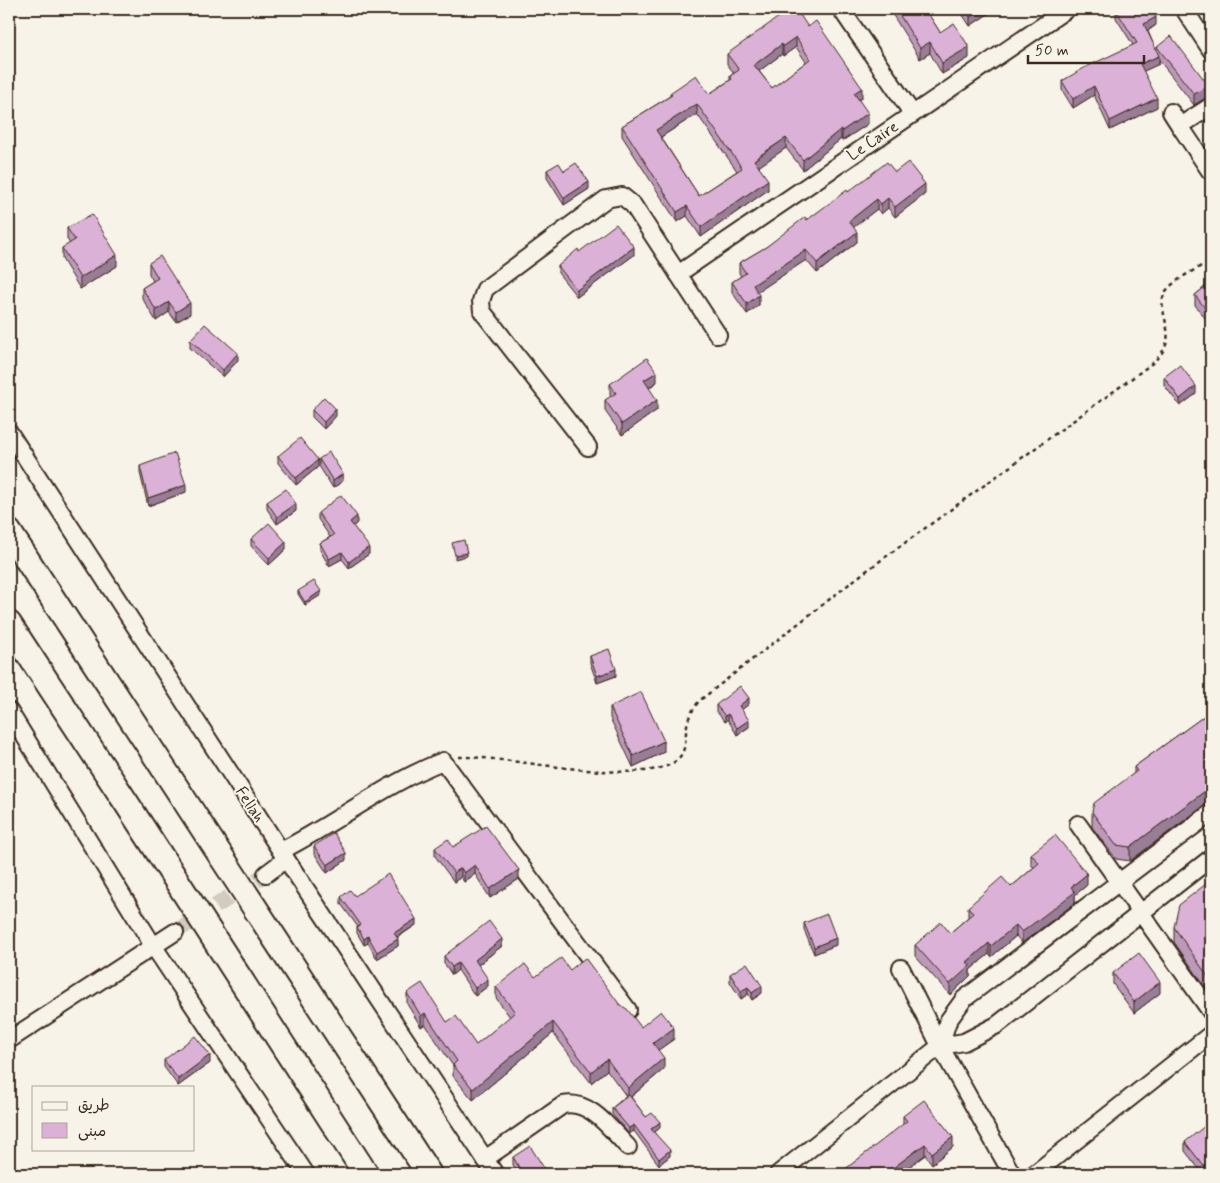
<svg xmlns="http://www.w3.org/2000/svg" width="1220" height="1183" viewBox="0 0 1220 1183" font-family="Mynerve,'Playpen Sans Arabic',sans-serif">
<style>
.lines{fill:none;stroke-linecap:round;stroke-linejoin:round}
.minor-tunnel{stroke:#d1cbc0;stroke-width:16;stroke-dasharray:16 8;stroke-linecap:butt}
.minor-casing{stroke:#3b2a1e;stroke-width:20}
.highway-casing{stroke:#3b2a1e;stroke-width:28}
.path{stroke:#3b2a1e;stroke-width:2.5;stroke-dasharray:4 4;stroke-linecap:butt}
.minor{stroke:#f7f3e8;stroke-width:16}
.highway{stroke:#f7f3e8;stroke-width:24}
.wall{fill:#bc98b9;stroke:#3b2a1e;fill-rule:evenodd}
.shaded-wall{fill:#997c96;stroke:#3b2a1e}
.building{fill:#dbb1d7;stroke:#3b2a1e;fill-rule:evenodd}
.labels{text-anchor:middle;stroke-width:4;stroke-linejoin:round;paint-order:stroke}
.street-label{font-size:16px;fill:#3b2a1e;stroke:#f7f3e8}
</style>
<rect width="100%" height="100%" fill="#f7f3e8"/>
<filter id="ink" filterUnits="userSpaceOnUse"><feTurbulence type="fractalNoise" baseFrequency=".02" numOctaves="2"/><feDisplacementMap in="SourceGraphic" scale="10" xChannelSelector="R" yChannelSelector="G"/><feConvolveMatrix kernelMatrix="1 2 1 2 8 2 1 2 1" color-interpolation-filters="sRGB"/></filter>
<g filter="url(#ink)">
<g class="lines">
<polyline class="minor-tunnel" points="175,932 266,874"/>
<defs>
<g id="minor">
<polyline points="841,9 912,113"/>
<polyline points="1184,9 1211,50"/>
<polyline points="1171,112 1180,126"/>
<polyline points="1210,171 1180,126 1211,106"/>
<polyline points="678,274 1067,9"/>
<polyline points="9,432 286,859 495,1174"/>
<polyline points="588,447 482,311 481,301 485,289 606,199 622,196 633,205 718,335"/>
<polyline points="9,711 154,947 306,1174"/>
<polyline points="1078,824 1211,1012"/>
<path d="M281 851C336 823 386 783 443 761L628 1010"/>
<polyline points="266,874 286,859"/>
<polyline points="901,968 940,1046 1012,1174"/>
<polyline points="9,1040 175,932"/>
<polyline points="940,1046 948,1021 964,999 1211,813"/>
<path d="M485 1159 563 1105C590 1099 611 1130 628 1147"/>
<polyline points="778,1174 940,1046 964,1042 997,1025 1211,858"/>
<polyline points="1034,1174 1211,1034"/>
</g>
<g id="highway">
<polyline points="9,532 429,1174"/>
<polyline points="9,624 131,810 366,1174"/>
</g>
</defs>
<use href="#minor" class="minor-casing"/>
<use href="#highway" class="highway-casing"/>
<path class="path" d="M459 757C504 755 645 789 677 760 688 750 684 735 688 721 690 714 694 708 699 701L862 574 1150 365C1156 360 1162 354 1165 347 1174 329 1155 306 1166 291 1176 278 1198 269 1211 260"/>
<use href="#minor" class="minor"/>
<use href="#highway" class="highway"/>
</g>
<g class="wall">
<polygon points="888,9 925,9 940,32 969,58 942,74 930,53 920,59 894,17"/>
<polygon points="959,9 991,9 991,12 970,26"/>
<polygon points="1116,10 1156,25 1148,31 1157,53 1157,47 1209,96 1194,105 1159,60 1159,64 1143,71 1157,107 1110,130 1094,95 1073,108 1062,90 1062,81 1133,45 1116,18"/>
<path d="M808 27 862 98 859 100 868 124 842 141 841 139 803 170 786 148 759 166 768 190 701 237 687 216 677 222 622 136V126L670 96V93L709 94 730 80V76L734 73 727 64V54ZM796 47 806 62 772 88 759 71 782 54 783 56ZM697 114 737 171 699 196 661 137Z"/>
<polygon points="1211,119 1211,134 1209,131 1209,120"/>
<polygon points="547,170 564,171 589,189 564,205 547,178"/>
<polygon points="895,172 925,194 895,217 888,208 881,214 877,209 853,227 857,242 817,273 806,260 757,292 759,305 747,314 732,292 732,282 741,276 739,273 739,263 766,247 848,192"/>
<polygon points="67,228 117,266 80,289 62,259 62,248 70,244 67,239"/>
<polygon points="634,255 577,297 558,273 558,266"/>
<polygon points="149,263 190,314 176,322 169,312 156,321 142,298 142,288 153,281 149,274"/>
<polygon points="1211,282 1211,326 1195,305 1195,295"/>
<polygon points="190,340 238,360 223,377 190,348"/>
<polygon points="1164,377 1196,394 1180,406 1164,385"/>
<polygon points="657,382 649,388 657,410 622,435 605,411 605,400 611,397 610,395 610,384"/>
<polygon points="312,410 336,416 324,429 312,417"/>
<polygon points="278,456 318,467 296,485 278,463"/>
<polygon points="319,459 343,481 333,488 319,466"/>
<polygon points="140,466 186,492 148,506 140,473"/>
<polygon points="267,502 296,511 277,524 267,509"/>
<polygon points="318,513 357,523 353,526 369,554 349,568 342,559 329,566 320,550 320,543 330,537 318,519"/>
<polygon points="251,539 286,549 269,565 251,546"/>
<polygon points="298,591 321,595 305,605 298,594"/>
<polygon points="590,656 616,676 597,683 590,663"/>
<polygon points="749,704 741,710 749,727 737,735 728,720 725,722 716,711 716,705"/>
<polygon points="610,707 664,752 633,767 610,718"/>
<polygon points="1211,711 1211,803 1205,805 1130,861 1116,859 1092,827 1092,812 1134,773 1134,767"/>
<polygon points="314,846 346,860 327,873 314,853"/>
<polygon points="453,847 519,879 490,898 475,874 464,882 461,877 454,882 435,856 435,848"/>
<polygon points="1031,854 1087,885 1075,895 1075,903 1022,943 1016,936 991,957 989,954 970,970 970,976 950,995 915,956 915,945 950,933 968,917 968,907 1011,887 1034,867 1031,865"/>
<polygon points="1211,880 1211,995 1174,942 1174,927"/>
<polygon points="355,896 416,925 397,938 398,946 377,959 368,943 364,945 357,933 357,927 358,927 341,904 341,897"/>
<polygon points="804,923 836,945 814,954 804,930"/>
<polygon points="502,946 478,965 488,986 475,996 458,970 452,975 444,963 444,956"/>
<polygon points="570,970 620,1005 641,1027 674,1039 658,1050 664,1069 631,1097 646,1117 660,1128 654,1132 670,1156 659,1165 634,1131 629,1134 612,1114 612,1108 626,1096 607,1070 591,1083 553,1033 473,1100 453,1076 453,1066 425,1024 421,1027 407,1004 407,993 447,1022 476,1045 510,1017 496,998 496,987"/>
<polygon points="1113,973 1160,993 1134,1013 1113,984"/>
<polygon points="730,974 762,993 752,1000 748,994 741,999 730,982"/>
<polygon points="164,1060 210,1063 178,1086 164,1067"/>
<polygon points="903,1116 953,1147 932,1164 925,1155 899,1174 839,1174 903,1125"/>
<polygon points="1185,1142 1211,1174 1203,1174 1185,1151"/>
<polygon points="513,1157 544,1174 519,1174 513,1165"/>
</g>
<g class="shaded-wall">
<polygon points="982,9 991,9 991,12 970,26 970,17"/>
<polygon points="1156,17 1156,25 1144,33 1144,24"/>
<polygon points="796,37 796,47 783,56 783,46"/>
<polygon points="930,42 930,53 920,59 920,48"/>
<polygon points="782,44 782,54 754,75 754,65"/>
<polygon points="969,47 969,58 942,74 942,63"/>
<polygon points="1159,56 1159,64 1140,73 1140,64"/>
<polygon points="1094,86 1094,95 1073,108 1073,99"/>
<polygon points="1209,86 1209,96 1194,105 1194,94"/>
<polygon points="862,88 862,98 854,103 854,93"/>
<polygon points="1157,98 1157,107 1110,130 1110,121"/>
<polygon points="697,104 697,114 656,140 656,130"/>
<polygon points="868,113 868,124 842,141 842,131"/>
<polygon points="841,129 841,139 803,170 803,160"/>
<polygon points="786,138 786,148 754,170 754,160"/>
<polygon points="768,180 768,190 701,237 701,227"/>
<polygon points="589,182 589,189 564,205 564,198"/>
<polygon points="925,184 925,194 895,217 895,207"/>
<polygon points="888,198 888,208 881,214 881,204"/>
<polygon points="877,199 877,209 849,231 849,221"/>
<polygon points="687,206 687,216 677,222 677,212"/>
<polygon points="857,232 857,242 817,273 817,263"/>
<polygon points="634,247 634,255 577,297 577,290"/>
<polygon points="806,250 806,260 753,295 753,285"/>
<polygon points="117,255 117,266 80,289 80,278"/>
<polygon points="759,295 759,305 747,314 747,304"/>
<polygon points="169,302 169,312 156,321 156,310"/>
<polygon points="190,303 190,314 176,322 176,312"/>
<polygon points="238,353 238,360 223,377 223,370"/>
<polygon points="657,372 657,382 644,391 644,380"/>
<polygon points="1196,386 1196,394 1180,406 1180,399"/>
<polygon points="657,400 657,410 622,435 622,424"/>
<polygon points="336,409 336,416 324,429 324,422"/>
<polygon points="318,460 318,467 296,485 296,478"/>
<polygon points="343,474 343,481 333,488 333,481"/>
<polygon points="186,485 186,492 148,506 148,498"/>
<polygon points="296,504 296,511 277,524 277,517"/>
<polygon points="357,516 357,523 350,529 350,522"/>
<polygon points="286,542 286,549 269,565 269,558"/>
<polygon points="369,547 369,554 349,568 349,562"/>
<polygon points="342,552 342,559 329,566 329,559"/>
<polygon points="467,553 467,556 455,559 455,555"/>
<polygon points="321,591 321,595 305,605 305,602"/>
<polygon points="616,669 616,676 597,683 597,676"/>
<polygon points="749,698 749,704 739,712 739,706"/>
<polygon points="728,714 728,720 725,722 725,716"/>
<polygon points="749,720 749,727 737,735 737,728"/>
<polygon points="664,741 664,752 633,767 633,756"/>
<polygon points="1210,789 1210,803 1205,805 1130,861 1130,847 1205,791"/>
<polygon points="346,853 346,860 327,873 327,865"/>
<polygon points="475,865 475,874 464,882 464,873"/>
<polygon points="461,868 461,877 454,882 454,873"/>
<polygon points="519,870 519,879 490,898 490,889"/>
<polygon points="1087,874 1087,885 1075,895 1075,903 1022,943 1022,932 1071,887"/>
<polygon points="416,919 416,925 394,939 394,933"/>
<polygon points="1016,925 1016,936 991,957 991,946"/>
<polygon points="368,936 368,943 364,945 364,939"/>
<polygon points="836,938 836,945 814,954 814,947"/>
<polygon points="398,939 398,946 377,959 377,952"/>
<polygon points="502,939 502,946 475,967 475,960"/>
<polygon points="989,943 989,954 970,970 970,976 950,995 950,984 967,962"/>
<polygon points="458,963 458,970 452,975 452,967"/>
<polygon points="488,979 488,986 475,996 475,988"/>
<polygon points="1160,982 1160,993 1134,1013 1134,1002"/>
<polygon points="762,986 762,993 752,1000 752,993"/>
<polygon points="748,987 748,994 741,999 741,991"/>
<polygon points="425,1013 425,1024 421,1027 421,1016"/>
<polygon points="553,1022 553,1033 473,1100 473,1089"/>
<polygon points="674,1028 674,1039 653,1054 653,1043"/>
<polygon points="210,1055 210,1063 178,1086 178,1079"/>
<polygon points="664,1058 664,1069 628,1099 628,1088"/>
<polygon points="607,1059 607,1070 591,1083 591,1072"/>
<polygon points="660,1122 660,1128 651,1135 651,1129"/>
<polygon points="634,1125 634,1131 629,1134 629,1128"/>
<polygon points="953,1137 953,1147 932,1164 932,1153"/>
<polygon points="925,1144 925,1155 899,1174 885,1174"/>
<polygon points="670,1150 670,1156 659,1165 659,1159"/>
<polygon points="544,1168 544,1174 534,1174"/>
</g>
<g class="building">
<path d="M790 9H796L808 27 816 21 862 88 854 93 868 113 842 131 841 129 803 160 786 138 762 154 754 160 768 180 701 227 687 206 677 212 622 126 672 95 670 93 696 75 709 94 732 79 730 76 739 70 727 54ZM796 37 810 59 772 88 754 65 782 44 783 46ZM697 104 742 168 699 196 656 130Z"/>
<polygon points="896,9 925,9 940,32 954,23 969,47 942,63 930,42 920,48"/>
<polygon points="965,9 982,9 970,17"/>
<polygon points="1118,9 1151,9 1156,17 1144,24 1159,56 1140,64 1157,98 1110,121 1094,86 1073,99 1062,81 1084,68 1137,43 1116,10"/>
<polygon points="1171,36 1209,86 1194,94 1157,47"/>
<polygon points="887,162 895,172 908,162 925,184 895,207 888,198 881,204 877,199 849,221 857,232 817,263 806,250 753,285 759,295 747,304 732,282 746,273 739,263 766,247 805,217 807,220 847,190 848,192"/>
<polygon points="559,163 564,171 576,163 589,182 564,198 547,170"/>
<polygon points="92,214 117,255 80,278 62,248 75,240 67,228"/>
<polygon points="616,224 634,247 577,290 558,266 578,249 579,252"/>
<polygon points="160,256 190,303 176,312 169,302 156,310 142,288 158,278 149,263"/>
<polygon points="1211,282 1211,316 1195,295"/>
<polygon points="205,324 238,353 223,370 190,340"/>
<polygon points="647,358 657,372 644,380 657,400 622,424 605,400 616,393 610,384"/>
<polygon points="1180,365 1196,386 1180,399 1164,377"/>
<polygon points="324,397 336,409 324,422 312,410"/>
<polygon points="300,438 318,460 296,478 278,456"/>
<polygon points="329,452 343,474 333,481 319,459"/>
<polygon points="175,453 186,485 148,498 140,466"/>
<polygon points="286,489 296,504 277,517 267,502"/>
<polygon points="341,495 357,516 350,522 369,547 349,562 342,552 329,559 320,543 334,535 318,513"/>
<polygon points="269,523 286,542 269,558 251,539"/>
<polygon points="464,540 467,553 455,555 452,543"/>
<polygon points="314,581 321,591 305,602 298,591"/>
<polygon points="609,649 616,669 597,676 590,656"/>
<polygon points="740,686 749,698 739,706 749,720 737,728 728,714 725,716 716,705"/>
<polygon points="641,692 664,741 633,756 610,707"/>
<polygon points="1211,711 1211,789 1205,791 1130,847 1116,845 1092,812 1094,803 1137,771 1134,767"/>
<polygon points="486,826 519,870 490,889 475,865 464,873 461,868 454,873 435,848 448,839 453,847"/>
<polygon points="334,833 346,853 327,865 314,846"/>
<polygon points="1055,835 1087,874 1071,887 1075,892 1022,932 1016,925 991,946 989,943 967,962 970,966 950,984 915,945 941,922 950,933 973,913 968,907 1002,877 1011,887 1039,863 1031,854"/>
<polygon points="388,874 416,919 394,933 398,939 377,952 368,936 364,939 357,927 361,925 341,897 350,890 355,896"/>
<polygon points="1211,880 1211,981 1174,927 1179,905"/>
<polygon points="827,914 836,938 814,947 804,923"/>
<polygon points="489,921 502,939 475,960 488,979 475,988 458,963 452,967 444,956"/>
<polygon points="1139,953 1160,982 1134,1002 1113,973"/>
<polygon points="561,958 570,970 585,958 620,1005 627,1009 641,1027 661,1011 674,1028 653,1043 664,1058 628,1088 607,1059 591,1072 553,1022 473,1089 453,1065 457,1061 425,1013 421,1016 407,993 422,983 447,1022 456,1016 476,1045 515,1012 496,987 525,964 535,977"/>
<polygon points="747,963 762,986 752,993 748,987 741,991 730,974"/>
<polygon points="195,1036 210,1055 178,1079 164,1060"/>
<polygon points="629,1095 646,1117 652,1113 660,1122 651,1129 670,1150 659,1159 634,1125 629,1128 612,1108"/>
<polygon points="924,1100 953,1137 932,1153 925,1144 885,1174 839,1174 907,1121 903,1116"/>
<polygon points="1211,1121 1211,1174 1210,1174 1185,1142"/>
<polygon points="530,1146 544,1168 534,1174 523,1174 513,1157"/>
<polygon points="632,1169 636,1174 625,1174"/>
</g>
</g>
<g class="labels">
<g class="street-label">
<text transform="translate(872 140) rotate(-34)" y="6">Le Caire</text>
<text transform="translate(251 804) rotate(57)" y="6">Fellah</text>
</g>
</g>
<rect width="1220" height="1183" fill="none" stroke="#f7f3e8" stroke-width="30"/>
<rect x="15" y="15" width="1190" height="1153" fill="none" stroke="#3b2a1e" stroke-width="2" filter="url(#ink)"/>
<rect x="32" y="1086" width="162" height="65" fill="#f7f3e8" stroke="#aca397"/>
<rect x="42" y="1102" width="25" height="8" fill="#f7f3e8" stroke="#aca397"/>
<text x="78" y="1110" font-size="15" fill="#3b2a1e">طريق</text>
<rect x="42" y="1123" width="25" height="15" fill="#dbb1d7" stroke="#aca397"/>
<text x="78" y="1136" font-size="15" fill="#3b2a1e">مبنى</text>
<path d="M1028 55v8h116v-8" fill="none" stroke="#3b2a1e" stroke-width="2.5"/>
<text x="1035" y="55" font-size="15" fill="#3b2a1e" stroke="#f7f3e8" stroke-width="4" paint-order="stroke">50 m</text>
</svg>
